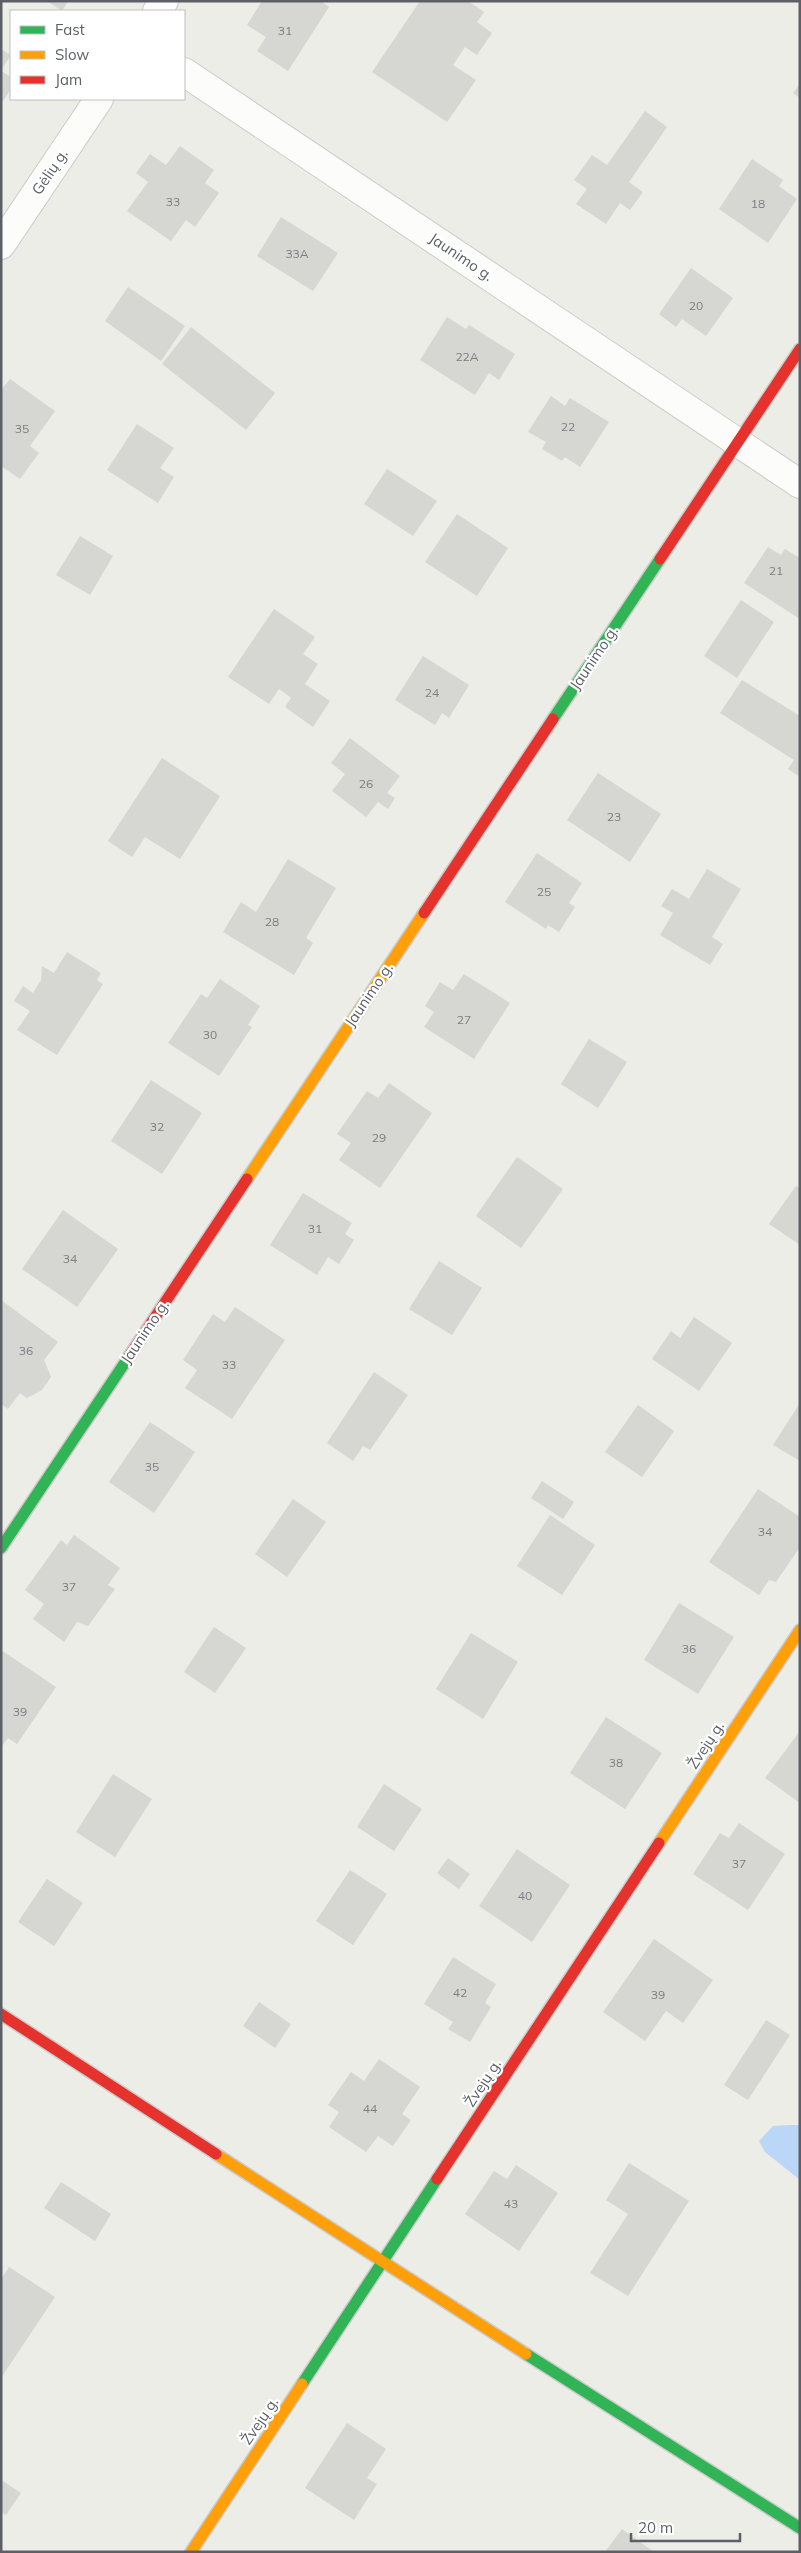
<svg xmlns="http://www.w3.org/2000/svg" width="801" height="2553" viewBox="0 0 801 2553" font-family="Mulish,sans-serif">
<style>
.water{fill:#bbd7f8}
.building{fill:#d6d6d2}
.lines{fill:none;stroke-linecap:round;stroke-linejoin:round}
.street-casing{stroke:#cacbc9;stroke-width:30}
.fast-casing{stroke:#cacbca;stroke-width:14}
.slow-casing{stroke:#cacbca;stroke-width:14}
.jam-casing{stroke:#cacbca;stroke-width:14}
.street{stroke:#fcfcfb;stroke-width:28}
.fast{stroke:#30b455;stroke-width:11}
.slow{stroke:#ff9f0a;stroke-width:11}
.jam{stroke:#e5322d;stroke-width:11}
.labels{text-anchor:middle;stroke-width:4.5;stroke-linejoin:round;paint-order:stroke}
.number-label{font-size:12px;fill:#7b7d82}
.street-label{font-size:15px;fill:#5c5f66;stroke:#fff}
</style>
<rect width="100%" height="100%" fill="#edede7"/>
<polygon class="water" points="790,2125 800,2125 800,2180 765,2152 759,2141 773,2126"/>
<g class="building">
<polygon points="47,1 68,1 62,11"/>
<polygon points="262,1 321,1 329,7 288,71 257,51 266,37 247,25"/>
<polygon points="420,1 468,1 484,12 477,22 492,33 477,55 465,47 453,65 476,80 447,122 372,72"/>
<polygon points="1,49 11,55 1,70"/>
<polygon points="1,71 11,77 11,89 1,104"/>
<polygon points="800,84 800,98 793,93"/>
<polygon points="645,111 667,127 629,182 643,192 630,210 620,203 606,224 576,204 587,189 574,180 592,155 607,165"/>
<polygon points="180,146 214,170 205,183 219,193 195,227 186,220 171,241 127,211 148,182 136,173 150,154 166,165"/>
<polygon points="752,159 783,180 779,186 797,199 768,243 719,209"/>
<polygon points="281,217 338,253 313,291 257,256"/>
<polygon points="691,268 733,298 706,336 682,319 676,327 659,314"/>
<polygon points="128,287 185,326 161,361 105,321"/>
<polygon points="447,317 466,329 469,325 515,354 499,380 489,373 475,395 420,360"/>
<polygon points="191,327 275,393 246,430 162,364"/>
<polygon points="10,379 55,411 30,446 39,453 20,479 1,466 1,390"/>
<polygon points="551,396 565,406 570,398 609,422 580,467 565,457 562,461 542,449 546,442 528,432"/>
<polygon points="137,424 174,448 160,468 174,477 158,503 107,470"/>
<polygon points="387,469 437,501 413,536 364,504"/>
<polygon points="457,514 508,548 477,596 425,562"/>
<polygon points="80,536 113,556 90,595 56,575"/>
<polygon points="768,547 781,555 785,549 800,558 800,619 744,583"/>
<polygon points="741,600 774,622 737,678 704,656"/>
<polygon points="274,609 315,637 303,654 318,664 305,684 330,701 313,727 285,707 291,698 279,689 269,704 228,677"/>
<polygon points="423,656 469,685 449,718 442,713 435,725 395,700"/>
<polygon points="742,680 800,716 800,777 788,769 794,760 720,713"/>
<polygon points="350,738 400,776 387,793 395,798 388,809 378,802 366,817 332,791 345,774 331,763"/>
<polygon points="162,758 220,796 180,859 145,837 132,857 108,841"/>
<polygon points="598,773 661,814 630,862 567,820"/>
<polygon points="537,853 582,883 569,903 575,907 559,932 548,925 546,929 505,902"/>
<polygon points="288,859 336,888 306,938 313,943 294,975 223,932 241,902 256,912"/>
<polygon points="707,869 741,889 712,937 723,944 710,965 660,935 673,913 661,906 672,889 689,899"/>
<polygon points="67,952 101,973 97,980 103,984 57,1055 17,1030 30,1011 14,1001 23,986 33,993 41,980 42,966 54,973"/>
<polygon points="464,974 510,1003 474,1059 424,1027 434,1012 425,1006 440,982 453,990"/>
<polygon points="220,979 260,1006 248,1025 252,1027 219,1076 168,1043 201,994 207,998"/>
<polygon points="589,1039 627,1062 598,1108 561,1084"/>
<polygon points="151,1080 202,1113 162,1174 111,1141"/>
<polygon points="389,1083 432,1113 380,1188 339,1160 351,1143 337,1134 367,1091 378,1098"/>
<polygon points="517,1157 563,1189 521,1248 476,1216"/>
<polygon points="796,1186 800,1188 800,1245 769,1224"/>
<polygon points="303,1193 352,1223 345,1234 354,1240 339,1264 328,1257 317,1275 270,1245"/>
<polygon points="63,1210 118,1249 77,1307 22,1269"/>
<polygon points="439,1261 482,1288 452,1335 409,1309"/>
<polygon points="1,1300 58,1342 44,1360 51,1377 42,1390 27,1398 20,1393 8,1409 1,1404"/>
<polygon points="235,1307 285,1340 232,1419 185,1388 197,1370 183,1360 213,1314 225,1322"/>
<polygon points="694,1317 732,1343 699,1391 652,1359 671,1331 680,1338"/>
<polygon points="374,1372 408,1395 370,1450 363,1446 353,1461 327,1443"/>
<polygon points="800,1403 800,1461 773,1445"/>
<polygon points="638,1405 674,1431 642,1477 605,1452"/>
<polygon points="150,1422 195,1452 154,1513 109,1482"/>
<polygon points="542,1481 574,1502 563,1519 531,1498"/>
<polygon points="758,1489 800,1517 800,1547 776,1582 769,1580 759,1595 709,1562"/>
<polygon points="293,1499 326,1522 287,1577 255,1554"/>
<polygon points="550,1515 595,1545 562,1595 517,1566"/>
<polygon points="74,1535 120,1568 108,1585 115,1589 88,1626 77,1622 64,1642 33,1619 44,1604 25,1590 61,1540 67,1545"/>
<polygon points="679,1603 734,1637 698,1694 644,1660"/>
<polygon points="214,1627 246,1648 215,1693 184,1672"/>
<polygon points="471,1633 518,1662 483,1719 436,1689"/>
<polygon points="1,1650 56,1687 17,1744 8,1738 1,1747"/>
<polygon points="606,1717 662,1753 625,1809 570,1773"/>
<polygon points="800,1731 800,1803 765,1778"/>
<polygon points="113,1774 152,1799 115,1857 76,1832"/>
<polygon points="384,1784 422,1809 394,1851 357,1827"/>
<polygon points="739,1823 785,1854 748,1910 693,1874 720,1833 729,1838"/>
<polygon points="517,1849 570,1885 532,1942 479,1906"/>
<polygon points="448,1858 470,1874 459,1889 437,1873"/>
<polygon points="350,1870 387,1894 353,1945 316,1921"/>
<polygon points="47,1879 83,1903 54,1946 18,1922"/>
<polygon points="654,1939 713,1980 683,2023 666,2011 645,2041 603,2012"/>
<polygon points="453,1957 496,1984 485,2003 491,2007 470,2042 448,2029 453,2022 424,2004"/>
<polygon points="259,2002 291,2024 275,2048 243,2026"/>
<polygon points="766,2020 790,2035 748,2100 724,2085"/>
<polygon points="379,2059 420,2087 402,2114 411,2120 393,2146 378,2136 366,2152 329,2127 339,2112 328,2105 351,2072 364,2081"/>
<polygon points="629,2163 689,2201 628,2296 590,2273 628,2214 606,2200"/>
<polygon points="516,2165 558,2193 519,2251 465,2214 494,2171 507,2179"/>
<polygon points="61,2182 111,2214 95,2241 44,2208"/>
<polygon points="9,2267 55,2297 1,2378 1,2279"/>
<polygon points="347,2423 386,2449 367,2478 377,2484 354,2520 305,2488"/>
<polygon points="1,2480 21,2493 6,2515 1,2512"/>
<polygon points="622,2529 654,2552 605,2552"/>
</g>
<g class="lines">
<defs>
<g id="street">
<polyline points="157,11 164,1"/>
<polyline points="184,72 800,484"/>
<polyline points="1,245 99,99"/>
</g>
<g id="fast">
<polyline points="553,719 660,559"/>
<polyline points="1,1548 130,1355"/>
<polyline points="526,2354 800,2528"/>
<polyline points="302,2384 437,2179"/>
</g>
<g id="slow">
<polyline points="247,1179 424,913"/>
<polyline points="659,1843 800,1630"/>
<polyline points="216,2154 526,2354"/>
<polyline points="191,2552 302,2384"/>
</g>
<g id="jam">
<polyline points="660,559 800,349"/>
<polyline points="424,913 553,719"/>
<polyline points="130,1355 247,1179"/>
<polyline points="1,2014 216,2154"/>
<polyline points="437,2179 659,1843"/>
</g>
</defs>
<use href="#street" class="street-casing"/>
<use href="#fast" class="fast-casing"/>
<use href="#slow" class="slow-casing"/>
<use href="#jam" class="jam-casing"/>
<use href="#street" class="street"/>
<use href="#fast" class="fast"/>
<use href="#slow" class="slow"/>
<use href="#jam" class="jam"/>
</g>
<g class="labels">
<g class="number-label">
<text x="285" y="35">31</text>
<text x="173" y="206">33</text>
<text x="758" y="208">18</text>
<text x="297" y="258">33A</text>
<text x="696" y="310">20</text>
<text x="467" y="361">22A</text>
<text x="568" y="431">22</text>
<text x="22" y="433">35</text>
<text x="776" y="575">21</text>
<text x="432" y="697">24</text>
<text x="366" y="788">26</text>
<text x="614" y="821">23</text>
<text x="544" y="896">25</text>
<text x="272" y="926">28</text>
<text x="464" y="1024">27</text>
<text x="210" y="1039">30</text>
<text x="157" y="1131">32</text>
<text x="379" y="1142">29</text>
<text x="315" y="1233">31</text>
<text x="70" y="1263">34</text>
<text x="26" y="1355">36</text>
<text x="229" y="1369">33</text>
<text x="152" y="1471">35</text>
<text x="765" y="1536">34</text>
<text x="69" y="1591">37</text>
<text x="689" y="1653">36</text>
<text x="20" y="1716">39</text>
<text x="616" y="1767">38</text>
<text x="739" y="1868">37</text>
<text x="525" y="1900">40</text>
<text x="460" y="1997">42</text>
<text x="658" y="1999">39</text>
<text x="370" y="2113">44</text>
<text x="511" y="2208">43</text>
</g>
<g class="street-label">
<text transform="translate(50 172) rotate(-56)" y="5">Gėlių g.</text>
<text transform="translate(461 257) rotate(34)" y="5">Jaunimo g.</text>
<text transform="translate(594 658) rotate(-56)" y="5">Jaunimo g.</text>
<text transform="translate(369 995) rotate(-56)" y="5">Jaunimo g.</text>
<text transform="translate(145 1332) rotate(-56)" y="5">Jaunimo g.</text>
<text transform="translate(706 1745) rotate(-57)" y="5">Žvejų g.</text>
<text transform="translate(483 2083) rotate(-57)" y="5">Žvejų g.</text>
<text transform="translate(260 2421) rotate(-56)" y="5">Žvejų g.</text>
</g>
</g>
<rect width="801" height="2553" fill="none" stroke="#5c5f66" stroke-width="5"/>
<rect x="10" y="10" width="175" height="90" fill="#ffffff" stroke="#bebfc2"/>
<rect x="20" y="26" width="25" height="8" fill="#30b455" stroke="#bebfc2"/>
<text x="55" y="35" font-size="15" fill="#5c5f66">Fast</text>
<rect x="20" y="51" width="25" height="8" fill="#ff9f0a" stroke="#bebfc2"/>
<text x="55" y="60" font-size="15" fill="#5c5f66">Slow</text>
<rect x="20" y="76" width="25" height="8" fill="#e5322d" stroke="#bebfc2"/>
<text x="55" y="85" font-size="15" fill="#5c5f66">Jam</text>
<path d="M631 2533v8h109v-8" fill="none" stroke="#5c5f66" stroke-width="2.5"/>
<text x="638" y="2533" font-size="15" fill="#5c5f66" stroke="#ffffff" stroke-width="4" paint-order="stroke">20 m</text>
</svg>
